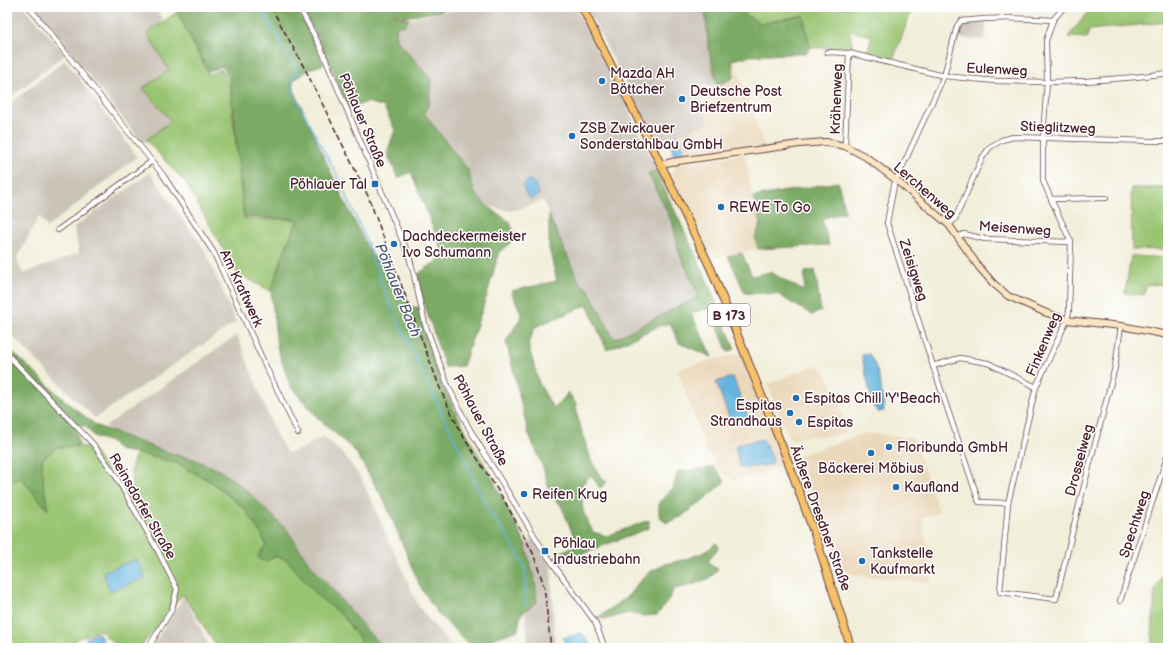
<svg xmlns="http://www.w3.org/2000/svg" width="1175" height="655" viewBox="0 0 1175 655" font-family="'Balsamiq Sans',sans-serif">
<style>
.built{fill:#ead8ba}
.industrial{fill:#cac3b8}
.green{fill:#99c572;stroke:#72724e}
.forest{fill:#7aaa64;stroke:#626448}
.water{fill:#63b4de;stroke:#566a84}
.lines{fill:none;stroke-linecap:round;stroke-linejoin:round}
.stream{stroke:#63b4de;stroke-width:1.5}
.street-casing{stroke:#633e45;stroke-width:6}
.secondary-casing{stroke:#633e45;stroke-width:8}
.primary-casing{stroke:#633e45;stroke-width:9}
.street{stroke:#fff;stroke-width:4.5}
.secondary{stroke:#fbe6c4;stroke-width:6}
.primary{stroke:#f5c16b;stroke-width:7}
.rail{stroke:#4a1f2b;stroke-width:1.5;stroke-dasharray:6 3;stroke-linecap:butt}
.poi-dot{fill:#1f6fb2;stroke:#fff;stroke-width:1.5}
.labels{text-anchor:middle;stroke-width:3;stroke-linejoin:round;paint-order:stroke}
.shield{fill:#fff;stroke:#80626b;stroke-width:1}
.shield-label{font-size:13px;font-weight:bold;fill:#4a1f2b}
.street-label{font-size:14px;fill:#4a1f2b;stroke:#fff}
.poi-label{font-size:14px;fill:#4a1f2b;stroke:#fff;text-anchor:start}
.water-label{font-size:15px;font-style:italic;fill:#545b73;stroke:#fff}
</style>
<rect width="100%" height="100%" fill="#fff"/>
<filter id="ink" filterUnits="userSpaceOnUse"><feTurbulence type="fractalNoise" baseFrequency=".025" numOctaves="2"/><feDisplacementMap in="SourceGraphic" scale="8" xChannelSelector="R" yChannelSelector="G"/><feConvolveMatrix kernelMatrix="1 2 1 2 8 2 1 2 1" color-interpolation-filters="sRGB"/></filter>
<filter id="wash" filterUnits="userSpaceOnUse"><feTurbulence type="fractalNoise" baseFrequency=".012" numOctaves="4" result="noise"/><feDisplacementMap in="SourceGraphic" scale="16" xChannelSelector="R" yChannelSelector="G"/><feGaussianBlur stdDeviation="0.9" result="paint"/><feColorMatrix in="noise" values="0 0 0 0 0 0 0 0 0 0 0 0 0 0 0 0 0 1.4 0 .05"/><feComposite in="paint" operator="in"/></filter>
<g filter="url(#wash)">
<rect width="100%" height="100%" fill="#f1eed9"/>
<g class="built">
<polygon points="732,61 734,61 764,145 687,156 678,133 709,122 697,90 726,83 736,80"/>
<polygon points="744,154 753,197 760,224 755,238 758,249 711,259 671,175 676,164"/>
<polygon points="745,352 788,464 758,475 734,480 721,473 706,450 677,369"/>
<polygon points="813,366 823,368 829,379 840,402 845,433 833,436 810,436 790,440 767,384"/>
<polygon points="866,433 913,438 939,512 922,518 927,542 931,583 842,574 798,456"/>
</g>
<g class="industrial">
<polygon points="7,7 24,7 65,54 8,99"/>
<polygon points="34,7 153,7 163,19 148,34 170,71 143,88 171,121 143,143"/>
<polygon points="450,7 576,7 594,45 623,99 656,167 656,171 648,173 673,224 679,253 699,296 614,339 589,290 579,282 543,200 529,206 510,211 487,206 474,192 468,170 424,113 429,104 430,79 397,40 396,28 397,26 405,25 409,19 451,10"/>
<polygon points="586,7 705,7 708,45 717,85 703,85 697,89 709,123 656,142"/>
<polygon points="987,19 985,40 957,38 959,26 963,22"/>
<polygon points="65,60 137,157 47,227 39,216 17,259 23,274 79,253 74,227 150,173 204,249 236,322 95,418 75,399 7,331 7,105 8,105"/>
<polygon points="237,335 276,435 287,453 300,450 323,436 343,454 361,478 419,607 452,648 385,648 369,633 307,560 287,530 243,487 219,470 193,459 166,452 110,432 106,426"/>
<polygon points="534,540 551,566 555,648 529,648 525,610 537,602 535,582 525,543"/>
<polygon points="184,596 210,648 151,648"/>
</g>
<g class="green">
<polygon points="738,7 913,7 892,62 878,58 879,56 867,53 872,36 850,31 853,50 810,47 803,15 761,24 740,11"/>
<polygon points="1092,7 1168,7 1168,22 1089,30 1087,38 1068,37"/>
<polygon points="177,12 209,75 221,69 229,79 244,219 298,219 284,252 271,291 237,273 186,183 146,140 171,121 143,88 169,70 147,33"/>
<polygon points="1131,188 1168,188 1168,249 1132,250"/>
<polygon points="1131,256 1168,258 1168,263 1163,284 1146,285 1144,295 1125,293"/>
<path d="M79 446 91 448 128 499 132 496 131 469 136 453 176 463 210 481 244 508 261 533 266 545 260 552 267 561 275 556 287 560 319 597 341 614 367 648H218L183 594 141 646C123 651 113 646 101 630L74 640 75 648H7V484L21 478 47 509 43 481 42 459 58 447Z"/>
<polygon points="1168,564 1168,648 1151,648 1155,591"/>
</g>
<g class="forest">
<polygon points="183,7 296,7 324,64 308,70 293,81 294,90 337,186 369,251 400,285 411,307 419,307 424,332 442,385 473,445 489,472 525,543 535,582 537,602 521,614 518,630 484,642 478,648 472,648 438,614 420,586 385,502 355,451 319,419 290,386 277,347 271,291 284,252 298,219 244,217 230,78 222,66 209,72 177,12"/>
<polygon points="302,7 447,7 442,11 404,17 398,15 395,13 398,17 409,19 405,25 397,26 396,28 397,40 431,79 429,104 424,113 468,170 474,192 487,206 510,222 514,234 510,243 499,252 487,295 463,366 445,367 421,294 418,274 444,256 411,172 398,178 387,153 395,130 384,107 367,102 349,109 322,46"/>
<polygon points="705,7 738,7 740,11 761,24 803,15 810,47 807,53 750,56 732,60 734,77 730,80 717,85 708,45"/>
<polygon points="656,171 700,264 735,349 728,352 710,308 691,313 712,357 679,343 670,323 659,326 607,350 587,305 535,327 528,344 539,383 553,408 561,402 568,392 576,404 578,419 591,460 599,474 607,482 600,488 591,475 581,486 583,511 593,532 607,536 649,520 649,528 561,562 557,554 577,544 561,505 551,497 543,467 528,432 506,341 522,316 511,291 557,281 549,248 549,215 579,282 589,290 614,339 699,296 679,253 673,224 648,173"/>
<polygon points="838,182 845,212 822,219 829,245 758,249 755,238 760,224 753,197"/>
<polygon points="742,253 752,276 770,272 804,291 805,272 815,270 821,311 812,315 777,294 745,293 728,256"/>
<polygon points="7,347 64,400 97,426 166,452 193,459 219,470 243,487 287,530 307,560 369,633 385,648 367,648 341,614 319,597 287,560 275,556 267,561 260,560 258,556 266,545 261,533 244,508 210,481 176,463 136,453 118,450 112,442 95,437 85,426 76,425 79,446 58,447 42,459 43,481 48,510 21,478 7,484"/>
<polygon points="714,467 725,481 707,497 681,517 666,523 659,516 659,502 673,488 678,472"/>
<polygon points="716,543 719,547 708,560 712,566 718,569 710,578 692,585 674,589 667,602 657,615 643,616 628,613 607,619 597,618 628,596 638,583 651,571 666,564 686,559 705,552"/>
</g>
<g class="water">
<polygon points="678,135 685,152 674,155 668,139"/>
<path d="M529 179 533 182 539 192 538 196 530 199C526 195 524 190 523 185Z"/>
<path d="M863 353 869 354C880 370 882 392 884 411L878 412 873 406 862 357Z"/>
<polygon points="733,377 748,417 731,423 716,382"/>
<polygon points="763,439 773,459 772,465 746,468 740,467 735,446 738,444"/>
<polygon points="137,559 145,578 110,591 103,572"/>
<polygon points="582,633 593,648 567,648 563,638"/>
<polygon points="95,634 100,634 105,648 90,648 86,638"/>
</g>
<g class="lines">
<polyline class="stream" points="260,7 266,16 295,68 297,73 291,80 291,89 337,175 370,249 385,293 489,512 508,537 525,568 526,605"/>
</g>
</g>
<g filter="url(#ink)">
<g class="lines">
<defs>
<g id="street">
<polyline points="29,7 163,175 214,253 267,369 298,433"/>
<polyline points="299,7 320,46 409,256 414,275 425,324 448,386 469,428 543,550 595,622 605,648"/>
<polyline points="1064,7 1053,20 1046,41 1047,82 1043,137 1043,181 1051,199 1071,242 1069,311 1067,320 1036,387 1008,503 1000,592 1056,599 1076,517 1115,367 1121,326"/>
<polyline points="827,52 849,53 944,76 995,81 1047,82 1086,81 1136,77 1168,73"/>
<polyline points="845,146 849,53"/>
<polyline points="1051,199 1106,198"/>
<polyline points="949,225 955,219 982,158 990,147 1002,140 1013,137 1151,141 1168,141"/>
<polyline points="58,230 152,161"/>
<polyline points="957,237 964,234 985,239 1071,242"/>
<polyline points="7,354 93,444 115,475 158,551 177,589 172,609 148,648"/>
<polyline points="933,366 960,358 988,363 1036,387"/>
<path d="M1008 503 979 502 933 366 887 223 894 185 944 76 957 26 961 21C994 17 1020 18 1053 20"/>
<polyline points="1120,601 1168,454"/>
</g>
<polyline id="secondary" points="661,165 671,162 799,144 826,142 845,146 866,157 896,180 949,225 979,267 993,283 1008,296 1044,312 1067,320 1121,326 1168,335"/>
<polyline id="primary" points="582,7 667,177 711,269 789,464 818,544 851,648"/>
</defs>
<use href="#street" class="street-casing"/>
<use href="#secondary" class="secondary-casing"/>
<use href="#primary" class="primary-casing"/>
<use href="#street" class="street"/>
<use href="#secondary" class="secondary"/>
<use href="#primary" class="primary"/>
<polyline class="rail" points="271,7 306,71 368,196 441,391 461,433 504,500 533,553 544,586 551,648"/>
</g>
</g>
<g class="poi-dot">
<circle cx="602" cy="81" r="4"/>
<circle cx="682" cy="99" r="4"/>
<circle cx="572" cy="136" r="4"/>
<rect x="371" y="180" width="8" height="8" rx="2"/>
<circle cx="721" cy="207" r="4"/>
<circle cx="394" cy="244" r="4"/>
<circle cx="796" cy="398" r="4"/>
<circle cx="790" cy="413" r="4"/>
<circle cx="799" cy="422" r="4"/>
<circle cx="889" cy="447" r="4"/>
<circle cx="871" cy="453" r="4"/>
<circle cx="896" cy="487" r="4"/>
<circle cx="524" cy="494" r="4"/>
<rect x="541" y="547" width="8" height="8" rx="2"/>
<circle cx="862" cy="561" r="4"/>
</g>
<g class="labels">
<rect class="shield" x="708" y="304" width="42" height="22" rx="3"/>
<g class="shield-label">
<text x="729" y="320">B 173</text>
</g>
<g class="street-label">
<text transform="translate(997 69) rotate(3)" y="5">Eulenweg</text>
<text transform="translate(836 99) rotate(-88)" y="5">Krähenweg</text>
<text transform="translate(363 120) rotate(67)" y="5">Pöhlauer Straße</text>
<text transform="translate(1058 127) rotate(2)" y="5">Stieglitzweg</text>
<text transform="translate(925 190) rotate(41)" y="5">Lerchenweg</text>
<text transform="translate(1015 228) rotate(4)" y="5">Meisenweg</text>
<text transform="translate(914 270) rotate(72)" y="5">Zeisigweg</text>
<text transform="translate(242 288) rotate(65)" y="5">Am Kraftwerk</text>
<text transform="translate(1043 344) rotate(-67)" y="5">Finkenweg</text>
<text transform="translate(481 420) rotate(62)" y="5">Pöhlauer Straße</text>
<text transform="translate(1079 460) rotate(-75)" y="5">Drosselweg</text>
<text transform="translate(143 506) rotate(60)" y="5">Reinsdorfer Straße</text>
<text transform="translate(821 518) rotate(70)" y="5">Äußere Dresdner Straße</text>
<text transform="translate(1134 524) rotate(-72)" y="5">Spechtweg</text>
</g>
<g class="poi-label">
<text x="610" y="78">Mazda AH<tspan x="610" dy="16">Böttcher</tspan></text>
<text x="690" y="96">Deutsche Post<tspan x="690" dy="16">Briefzentrum</tspan></text>
<text x="580" y="133">ZSB Zwickauer<tspan x="580" dy="16">Sonderstahlbau GmbH</tspan></text>
<text x="367" y="189" text-anchor="end">Pöhlauer Tal</text>
<text x="729" y="212">REWE To Go</text>
<text x="402" y="241">Dachdeckermeister<tspan x="402" dy="16">Ivo Schumann</tspan></text>
<text x="804" y="403">Espitas Chill 'Y'Beach</text>
<text x="782" y="410" text-anchor="end">Espitas<tspan x="782" dy="16">Strandhaus</tspan></text>
<text x="807" y="427">Espitas</text>
<text x="897" y="452">Floribunda GmbH</text>
<text x="871" y="473" text-anchor="middle">Bäckerei Möbius</text>
<text x="904" y="492">Kaufland</text>
<text x="532" y="499">Reifen Krug</text>
<text x="553" y="548">Pöhlau<tspan x="553" dy="16">Industriebahn</tspan></text>
<text x="870" y="558">Tankstelle<tspan x="870" dy="16">Kaufmarkt</tspan></text>
</g>
<g class="water-label">
<text transform="translate(398 290) rotate(68)" y="5">Pöhlauer Bach</text>
</g>
</g>
<rect width="1175" height="655" fill="none" stroke="#fff" stroke-width="24"/>
</svg>
